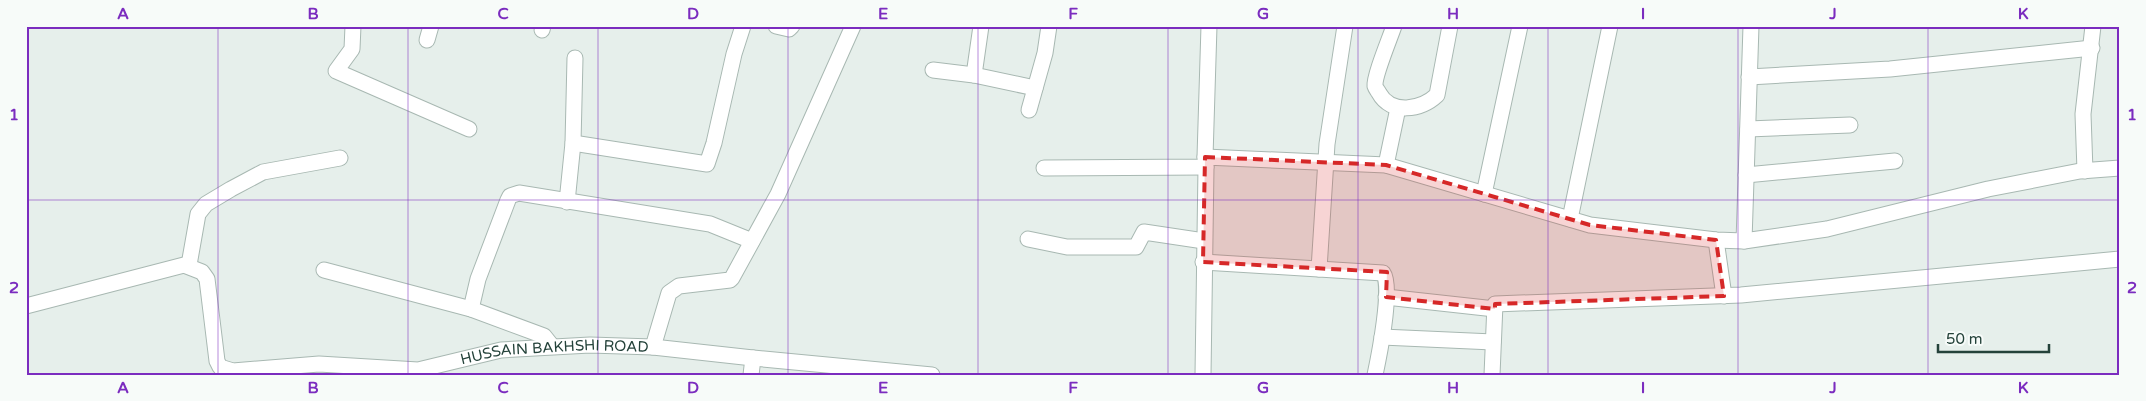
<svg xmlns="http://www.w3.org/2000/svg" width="2146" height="401" viewBox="0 0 2146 401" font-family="'Varela Round',sans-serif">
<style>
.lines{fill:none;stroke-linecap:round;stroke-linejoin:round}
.minor-casing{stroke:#a8b8b2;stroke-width:17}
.minor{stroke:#fff;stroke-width:15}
.marked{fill:#d62828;fill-opacity:0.2;stroke:#d62828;stroke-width:4;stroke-dasharray:10 6;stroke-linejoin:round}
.grid{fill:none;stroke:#7b2cbf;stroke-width:1;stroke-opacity:0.55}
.labels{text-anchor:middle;stroke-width:4.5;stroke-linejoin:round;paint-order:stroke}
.street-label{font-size:15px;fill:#24423a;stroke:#f7fbf9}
.neatline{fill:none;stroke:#7b2cbf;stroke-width:2}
.grid-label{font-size:16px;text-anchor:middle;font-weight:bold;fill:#7b2cbf}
</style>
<rect width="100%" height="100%" fill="#e6efeb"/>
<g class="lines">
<defs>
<g id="minor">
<polyline points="353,26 352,49 336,71 469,129"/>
<polyline points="776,26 789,29 792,26"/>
<path d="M1394 26C1390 38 1374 76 1375 86 1376 89 1378 91 1379 93 1391 115 1421 110 1437 95L1450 26"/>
<polyline points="542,30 543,26"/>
<polyline points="427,40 431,26"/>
<polyline points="933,70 974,75 1035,88"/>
<polyline points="974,75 981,26"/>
<polyline points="1749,77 1890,69 2092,48"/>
<polyline points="1029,110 1045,53 1049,26"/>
<polyline points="1748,129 1850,125"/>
<polyline points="573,143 707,164 714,143 734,54 743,26"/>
<polyline points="1205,157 1209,26"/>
<polyline points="1386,165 1398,108"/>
<polyline points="1044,168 1206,167 1205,157 1386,165 1590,225 1716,240 1744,241 1827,229 1988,189 2080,171 2120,168"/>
<polyline points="2085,171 2083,114 2093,26"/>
<polyline points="1746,175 1895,161"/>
<polyline points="1484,194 1520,26"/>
<polyline points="567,202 573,143 575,58"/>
<polyline points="1570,219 1610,26"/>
<polyline points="1028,239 1067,247 1136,247 1144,232 1204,241"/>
<polyline points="1716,240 1724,296"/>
<polyline points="1744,241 1751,26"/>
<path d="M1203 262 1383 273C1393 286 1379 356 1375 375"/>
<polyline points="189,265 198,214 206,204 231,189 263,172 340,158"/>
<polyline points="1319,269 1327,144 1345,26"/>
<polyline points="324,270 471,309 544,336 552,346"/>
<polyline points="1386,297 1495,309"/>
<path id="s1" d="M26 306 184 265 202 272 207 279 217 361 220 367 233 371 319 364 418 370 501 350 590 345 653 347 753 358 932 375"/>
<polyline points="471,309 478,279 508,200 510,196 519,193 710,224 752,241"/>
<polyline points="1382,337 1493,342"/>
<polyline points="653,347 669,293 679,286 730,280 732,278 778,194 853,26"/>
<polyline points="751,375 753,358"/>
<polyline points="1203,375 1206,167"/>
<polyline points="1492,375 1495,304 1741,295 2120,259"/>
</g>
</defs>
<use href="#minor" class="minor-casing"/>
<use href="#minor" class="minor"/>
</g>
<path class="marked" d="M1205 157 1386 165 1590 225 1716 240 1724 296 1495 304V309L1386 297 1387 272 1203 262Z"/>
<path class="grid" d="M218 26V375M408 26V375M598 26V375M788 26V375M978 26V375M1168 26V375M1358 26V375M1548 26V375M1738 26V375M1928 26V375M26 200H2120"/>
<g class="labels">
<g class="street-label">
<text dy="5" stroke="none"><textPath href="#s1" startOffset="618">HUSSAIN BAKHSHI ROAD</textPath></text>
</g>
</g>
<rect width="2146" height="401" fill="none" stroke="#f7fbf9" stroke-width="55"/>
<path d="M1938 344v8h111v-8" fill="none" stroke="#24423a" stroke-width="2.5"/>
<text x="1946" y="344" font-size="15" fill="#24423a" stroke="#f7fbf9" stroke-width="4" paint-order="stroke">50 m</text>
<rect x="28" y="28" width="2090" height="346" class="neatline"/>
<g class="grid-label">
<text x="123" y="19">A</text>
<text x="313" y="19">B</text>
<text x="503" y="19">C</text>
<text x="693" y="19">D</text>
<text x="883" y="19">E</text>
<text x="1073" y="19">F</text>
<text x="1263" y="19">G</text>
<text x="1453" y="19">H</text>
<text x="1643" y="19">I</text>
<text x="1833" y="19">J</text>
<text x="2023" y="19">K</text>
<text x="14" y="120">1</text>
<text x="2132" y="120">1</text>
<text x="14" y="293">2</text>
<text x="2132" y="293">2</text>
<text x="123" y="393">A</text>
<text x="313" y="393">B</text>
<text x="503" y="393">C</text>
<text x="693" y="393">D</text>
<text x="883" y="393">E</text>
<text x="1073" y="393">F</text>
<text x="1263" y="393">G</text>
<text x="1453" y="393">H</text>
<text x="1643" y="393">I</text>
<text x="1833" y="393">J</text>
<text x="2023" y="393">K</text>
</g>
</svg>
